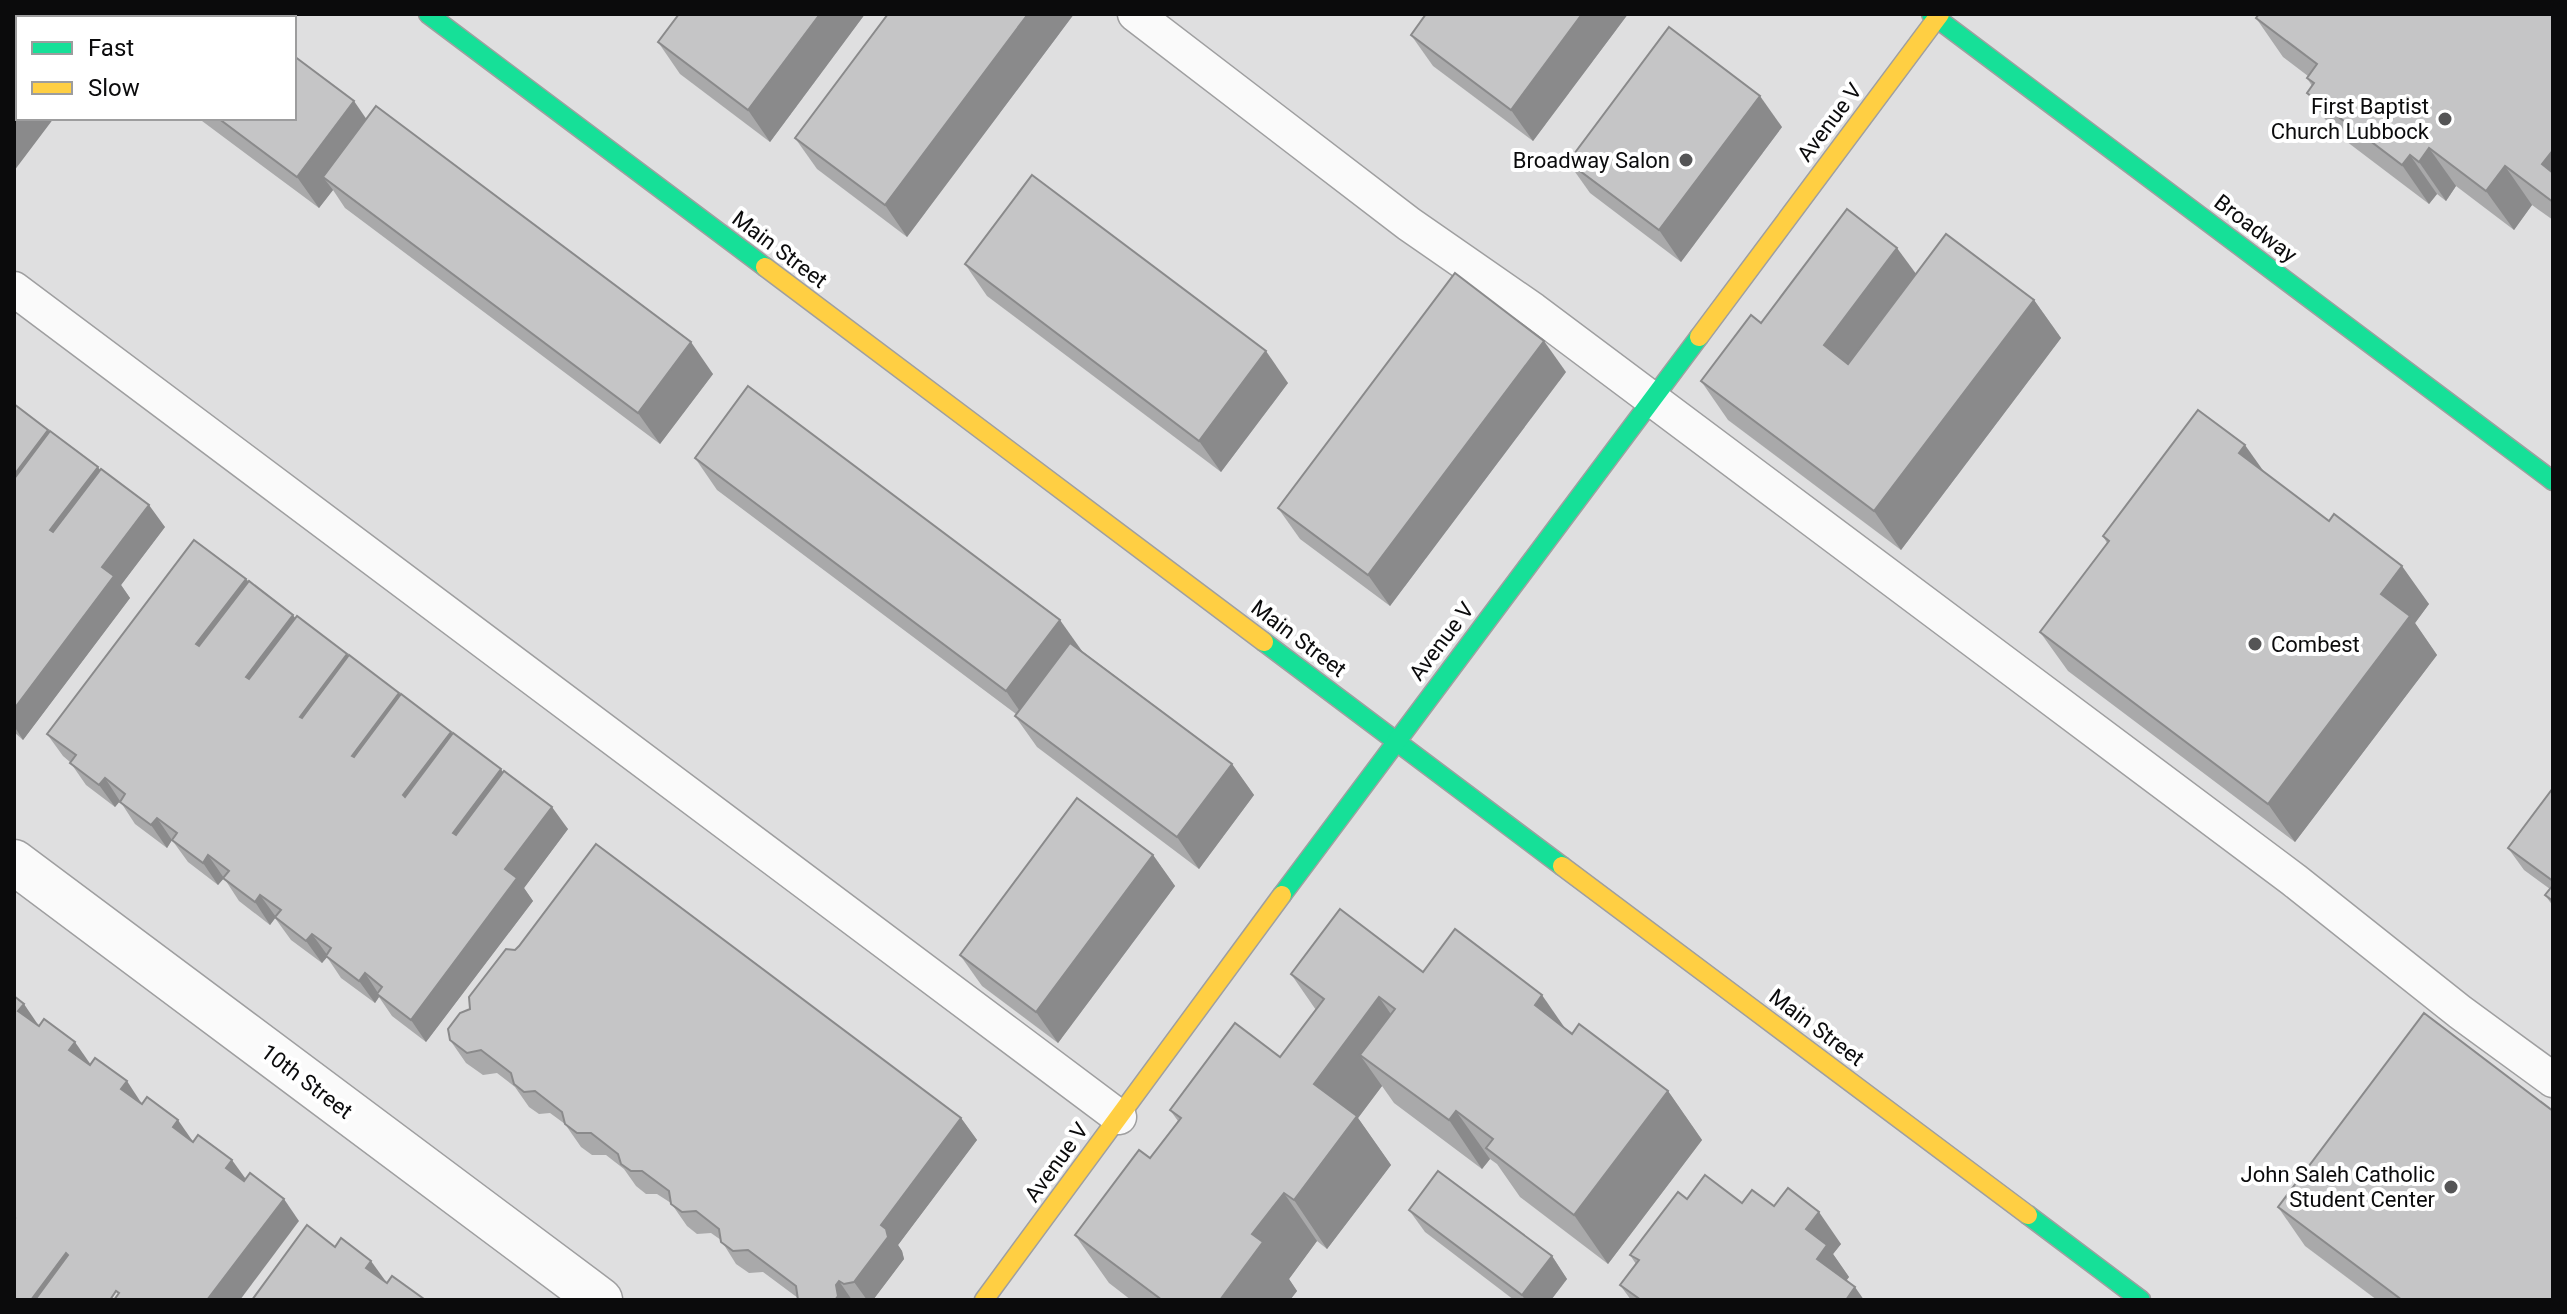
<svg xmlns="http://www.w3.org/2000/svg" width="2567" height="1314" viewBox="0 0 2567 1314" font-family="Roboto,sans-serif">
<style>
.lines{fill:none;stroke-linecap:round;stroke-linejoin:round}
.lane-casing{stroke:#9f9fa0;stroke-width:37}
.street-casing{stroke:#9f9fa0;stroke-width:47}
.fast-casing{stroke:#9f9fa0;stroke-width:21}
.slow-casing{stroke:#9f9fa0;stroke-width:21}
.lane{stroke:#fafafa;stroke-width:34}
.street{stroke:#fafafa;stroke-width:44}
.fast{stroke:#16e098;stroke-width:18}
.slow{stroke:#ffcf43;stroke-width:18}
.wall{fill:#a9a9aa}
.shaded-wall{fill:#8a8a8b}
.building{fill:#c5c5c6;stroke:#8a8a8b;stroke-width:2}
.poi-dot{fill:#555556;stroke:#fff;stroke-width:3}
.labels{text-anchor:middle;stroke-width:8;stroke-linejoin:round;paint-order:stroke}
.poi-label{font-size:22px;fill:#0b0b0c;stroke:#fff;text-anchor:end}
.street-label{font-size:22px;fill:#0b0b0c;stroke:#fff}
</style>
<rect width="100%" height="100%" fill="#dfdfe0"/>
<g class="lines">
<defs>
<g id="lane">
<polyline points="1135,14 1409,224 1533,310 2294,880 2460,1012 2553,1080"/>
<polyline points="14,289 1119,1117"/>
</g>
<polyline id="street" points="14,862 600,1300"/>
<g id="fast">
<polyline points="428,14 765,267"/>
<polyline points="1931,14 2553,481"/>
<polyline points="1264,642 1562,866"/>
<polyline points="1282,895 1699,337"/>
<polyline points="2028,1215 2141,1300"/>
</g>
<g id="slow">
<polyline points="765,267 1264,642"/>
<polyline points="1699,337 1940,14"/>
<polyline points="1562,866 2028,1215"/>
<polyline points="984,1300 1282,895"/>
</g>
</defs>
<use href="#lane" class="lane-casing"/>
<use href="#street" class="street-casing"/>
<use href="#fast" class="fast-casing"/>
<use href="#slow" class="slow-casing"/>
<use href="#lane" class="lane"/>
<use href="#street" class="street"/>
<use href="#fast" class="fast"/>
<use href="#slow" class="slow"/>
</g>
<g class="wall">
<polygon points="60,14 239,14 244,18 65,18"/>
<polygon points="865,14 770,142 680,74 658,42"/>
<polygon points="888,14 1074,14 907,237 817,169 795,138"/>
<polygon points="1628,14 1533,141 1433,66 1411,35"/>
<polygon points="2553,14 2553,220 2532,205 2514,230 2456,186 2446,201 2437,194 2429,204 2334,132 2307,93 2312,86 2307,78 2308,76 2283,57 2256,18"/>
<polygon points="198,118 367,119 713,374 660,444 345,208 333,190 319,208"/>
<polygon points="1782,127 1681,262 1590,193 1568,162"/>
<polygon points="965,264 1288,383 1221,472 987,296"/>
<polygon points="1916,274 2034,300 2061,338 1901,550 1728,420 1701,381 1761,323"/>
<polygon points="1566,372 1390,606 1300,539 1278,508"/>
<polygon points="14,404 100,470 165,527 121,585 130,598 23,740 14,732"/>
<polygon points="695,458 1082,651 1232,764 1254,795 1199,869 1037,747 1015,716 1016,714 717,490"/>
<polygon points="2264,472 2429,604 2415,623 2437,655 2295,842 2068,671 2040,632 2107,543 2103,536"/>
<polygon points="246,579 295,618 347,654 503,773 568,829 524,888 533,901 426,1042 392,1016 379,997 375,1003 341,978 327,957 322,963 291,940 275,918 270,925 239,901 224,878 218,885 188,862 172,840 167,848 135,824 120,801 115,807 86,785 70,762 63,756 47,734"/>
<polygon points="2553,788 2553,906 2545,895 2550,889 2524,870 2508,848"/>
<polygon points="1153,855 1175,886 1058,1043 982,986 960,955"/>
<polygon points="1423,972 1565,1028 1668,1091 1702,1140 1608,1264 1520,1197 1497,1164 1490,1159 1482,1169 1394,1103 1382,1086 1358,1118 1391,1165 1327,1249 1317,1241 1289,1279 1297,1291 1290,1300 1131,1300 1109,1283 1075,1235 1150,1158 1178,1121 1170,1110 1280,1057 1316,1010 1291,974"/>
<polygon points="450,1040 961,1118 977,1140 898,1245 902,1251 904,1259 873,1300 798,1300 798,1298 763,1272 749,1273 736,1264 721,1240 711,1233 697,1234 687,1226 671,1203 657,1194 646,1194 636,1186 624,1169 606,1155 592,1155 581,1147 565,1124 550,1113 539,1114 529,1107 515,1087 497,1073 483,1075 466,1063"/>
<polygon points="1687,1199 1774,1206 1841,1244 1833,1254 1849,1277 1846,1281 1864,1300 1631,1300 1620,1285 1636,1264 1630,1255"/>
<polygon points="2278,1207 2553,1300 2377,1300 2305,1246"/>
<polygon points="1409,1210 1552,1256 1567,1279 1551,1300 1514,1300 1425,1232"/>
</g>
<g class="shaded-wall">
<polygon points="820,14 865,14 770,142 748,110"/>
<polygon points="1028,14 1074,14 907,237 885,205"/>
<polygon points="1582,14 1628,14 1533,141 1511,110"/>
<polygon points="1760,96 1782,127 1681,262 1659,230"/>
<polygon points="354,101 376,133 323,177 333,190 319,208 297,177"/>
<polygon points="18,105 18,118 54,118 14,171 14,110"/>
<polygon points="2429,148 2456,186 2446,201 2419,162"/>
<polygon points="2553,150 2553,180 2542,164"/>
<polygon points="2410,155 2437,194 2429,204 2402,165"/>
<polygon points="2505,166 2532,205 2514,230 2486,191"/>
<polygon points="1897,248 1925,286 1851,384 1824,345"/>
<polygon points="2034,300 2061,338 1901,550 1874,511"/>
<polygon points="1544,341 1566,372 1390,606 1368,575"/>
<polygon points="691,342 713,374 660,444 638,413"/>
<polygon points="1266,351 1288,383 1221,472 1199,441"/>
<polygon points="48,430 64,452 14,512 14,475"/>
<polygon points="2245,445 2272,483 2239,453"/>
<polygon points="98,467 113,489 66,552 50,530"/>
<polygon points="149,505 165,527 121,585 130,598 23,740 14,726 14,709 102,567"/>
<polygon points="2402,566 2429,604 2415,623 2437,655 2295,842 2268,804 2381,594"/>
<polygon points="246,579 262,601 212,666 196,644"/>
<polygon points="293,615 308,637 262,699 246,677"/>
<polygon points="1060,620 1082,651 1028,723 1006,691"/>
<polygon points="347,654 363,676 315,739 300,717"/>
<polygon points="399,693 415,716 368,778 352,756"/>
<polygon points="451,732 467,754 419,817 403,795"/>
<polygon points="1232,764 1254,795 1199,869 1177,837"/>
<polygon points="501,769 516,792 469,855 453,833"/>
<polygon points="105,778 120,801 115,807 99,785"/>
<polygon points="552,807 568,829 524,888 533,901 426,1042 411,1020 505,869"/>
<polygon points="157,818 172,840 167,848 151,825"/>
<polygon points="208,855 224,878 218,885 203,863"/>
<polygon points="1153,855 1175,886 1058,1043 1036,1012"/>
<polygon points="260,895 276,917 270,925 255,902"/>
<polygon points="312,934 328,956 322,963 306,941"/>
<polygon points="365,973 380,996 377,994 379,997 375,1003 359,981"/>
<polygon points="1542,995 1576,1044 1535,1005"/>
<polygon points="1379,997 1413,1046 1360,1055 1382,1086 1358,1118 1391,1165 1327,1249 1294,1200 1314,1084"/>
<polygon points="24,1004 39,1026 18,1011"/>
<polygon points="75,1042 91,1065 85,1072 69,1050"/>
<polygon points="127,1081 142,1104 121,1089"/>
<polygon points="1668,1091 1702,1140 1608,1264 1574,1215"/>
<polygon points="1456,1111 1490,1159 1482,1169 1449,1120"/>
<polygon points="961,1118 977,1140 898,1245 902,1251 904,1259 873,1300 867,1300 854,1282 881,1225"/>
<polygon points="178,1120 194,1143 173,1127"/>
<polygon points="232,1160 248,1182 242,1190 226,1168"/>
<polygon points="1284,1193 1317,1241 1289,1279 1297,1291 1290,1300 1220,1300 1252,1234"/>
<polygon points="284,1199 299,1221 240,1300 207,1300"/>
<polygon points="1819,1212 1841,1244 1833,1254 1849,1277 1839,1290 1817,1259 1806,1229"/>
<polygon points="66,1253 82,1276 63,1300 31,1300"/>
<polygon points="1552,1256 1567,1279 1551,1300 1525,1300 1522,1295"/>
<polygon points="371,1261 387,1283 366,1268"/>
<polygon points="839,1281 852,1300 835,1300 836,1285"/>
<polygon points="1855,1287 1864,1300 1846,1300"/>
</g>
<g class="building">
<polygon points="14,14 29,14 34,18 18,18 18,105 14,110"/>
<polygon points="80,14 239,14 244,18 85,18"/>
<polygon points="679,14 820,14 748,110 658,42"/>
<polygon points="888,14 1028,14 885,205 795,138"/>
<polygon points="1426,14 1582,14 1511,110 1411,35"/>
<polygon points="2259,14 2553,14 2553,150 2542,164 2553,173 2553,202 2505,166 2486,191 2429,148 2419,162 2410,155 2402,165 2307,93 2314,83 2307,78 2317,64 2256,18"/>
<polygon points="1669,27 1760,96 1659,230 1568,162"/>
<polygon points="294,56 354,101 297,177 218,118 294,118"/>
<polygon points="376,106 691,342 638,413 323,177"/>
<polygon points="1032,175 1266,351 1199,441 965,264"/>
<polygon points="1847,209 1897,248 1824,345 1848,364 1946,234 2034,300 1874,511 1701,381 1751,315 1761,323"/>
<polygon points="1455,273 1544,341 1368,575 1278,508"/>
<polygon points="748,386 1060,620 1006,691 695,458"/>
<polygon points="14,404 48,430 14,475"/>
<polygon points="2198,410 2245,445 2239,453 2329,521 2334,514 2402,566 2381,594 2410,616 2268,804 2040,632 2109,541 2103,536"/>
<polygon points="50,431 98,467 50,530 53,532 101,469 149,505 102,567 114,576 14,709 14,479"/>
<polygon points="194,540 246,579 196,644 199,646 249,581 293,615 246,677 249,679 297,616 347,654 300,717 302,718 349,655 399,693 352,756 354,757 401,694 451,732 403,795 405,797 453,733 501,769 453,833 456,835 504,771 552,807 505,869 517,878 411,1020 377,994 382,987 365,973 359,981 326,956 331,948 312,934 306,941 275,917 281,910 260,895 255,902 223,878 229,871 208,855 203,863 172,840 177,833 157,818 151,825 120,802 125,794 105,778 99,785 70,763 76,755 47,734"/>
<polygon points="1070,643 1232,764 1177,837 1015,716"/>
<polygon points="2553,788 2553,881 2508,848"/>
<polygon points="1077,798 1153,855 1036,1012 960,955"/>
<polygon points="596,844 961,1118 881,1225 886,1229 888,1237 854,1282 844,1284 839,1281 836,1285 838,1296 835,1300 798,1300 796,1286 748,1250 733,1251 721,1242 719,1229 696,1211 682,1212 671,1204 669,1191 642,1171 631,1171 621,1164 618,1154 591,1133 577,1133 565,1124 562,1112 535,1091 524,1092 514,1084 511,1073 481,1050 467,1053 450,1040 448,1029 460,1013 470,1009 469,997 506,949 515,950 519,946"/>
<polygon points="2553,885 2553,901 2545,895"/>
<polygon points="1340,909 1423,972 1455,929 1542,995 1535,1005 1572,1034 1579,1024 1668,1091 1574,1215 1486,1148 1493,1139 1456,1111 1449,1120 1360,1055 1395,1009 1379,997 1314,1084 1357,1116 1294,1200 1284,1193 1252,1234 1263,1242 1220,1300 1162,1300 1075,1235 1139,1150 1150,1158 1181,1118 1170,1110 1235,1023 1280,1057 1324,999 1291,974"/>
<polygon points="14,996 24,1004 18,1011 39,1026 44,1019 75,1042 69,1050 90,1065 95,1058 127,1081 121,1089 142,1104 147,1097 178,1120 173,1127 193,1142 198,1135 232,1160 226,1168 244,1181 250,1173 284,1199 207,1300 114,1300 119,1293 116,1291 110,1300 35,1300 68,1255 66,1253 31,1300 14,1300 14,1219 15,1218 14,1217"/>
<polygon points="2424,1013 2553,1111 2553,1300 2402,1300 2278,1207"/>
<polygon points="1438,1171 1552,1256 1522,1295 1409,1210"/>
<polygon points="1705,1175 1742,1203 1752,1190 1774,1206 1788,1188 1819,1212 1806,1229 1827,1245 1817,1259 1855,1287 1846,1300 1641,1300 1620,1285 1639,1260 1630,1255 1678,1192 1687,1199"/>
<polygon points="307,1225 335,1247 341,1238 371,1261 366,1268 387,1283 392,1276 424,1299 252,1300"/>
</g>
<g class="poi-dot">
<circle cx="2445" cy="119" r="8"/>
<circle cx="1686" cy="160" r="8"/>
<circle cx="2255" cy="644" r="8"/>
<circle cx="2451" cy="1187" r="8"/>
</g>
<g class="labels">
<g class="poi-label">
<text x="2429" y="114">First Baptist<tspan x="2429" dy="25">Church Lubbock</tspan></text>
<text x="1670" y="168">Broadway Salon</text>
<text x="2271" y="652" text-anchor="start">Combest</text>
<text x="2435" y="1182">John Saleh Catholic<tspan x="2435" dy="25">Student Center</tspan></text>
</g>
<g class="street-label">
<text transform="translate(1829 122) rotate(-53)" y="8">Avenue V</text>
<text transform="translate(2256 228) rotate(37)" y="8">Broadway</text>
<text transform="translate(780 249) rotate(37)" y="8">Main Street</text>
<text transform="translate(1299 638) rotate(37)" y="8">Main Street</text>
<text transform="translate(1441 641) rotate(-53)" y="8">Avenue V</text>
<text transform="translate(1817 1027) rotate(37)" y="8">Main Street</text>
<text transform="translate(307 1081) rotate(37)" y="8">10th Street</text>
<text transform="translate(1056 1162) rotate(-54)" y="8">Avenue V</text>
</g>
</g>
<rect width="2567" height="1314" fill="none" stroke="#0b0b0c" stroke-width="32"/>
<rect x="16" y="16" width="280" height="104" fill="#ffffff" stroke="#9d9d9e" stroke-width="2"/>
<rect x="32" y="42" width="40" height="12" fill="#16e098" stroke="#9d9d9e" stroke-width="2"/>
<text x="88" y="56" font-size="24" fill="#0b0b0c">Fast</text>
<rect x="32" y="82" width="40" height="12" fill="#ffcf43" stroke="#9d9d9e" stroke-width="2"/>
<text x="88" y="96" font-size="24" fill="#0b0b0c">Slow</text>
</svg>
